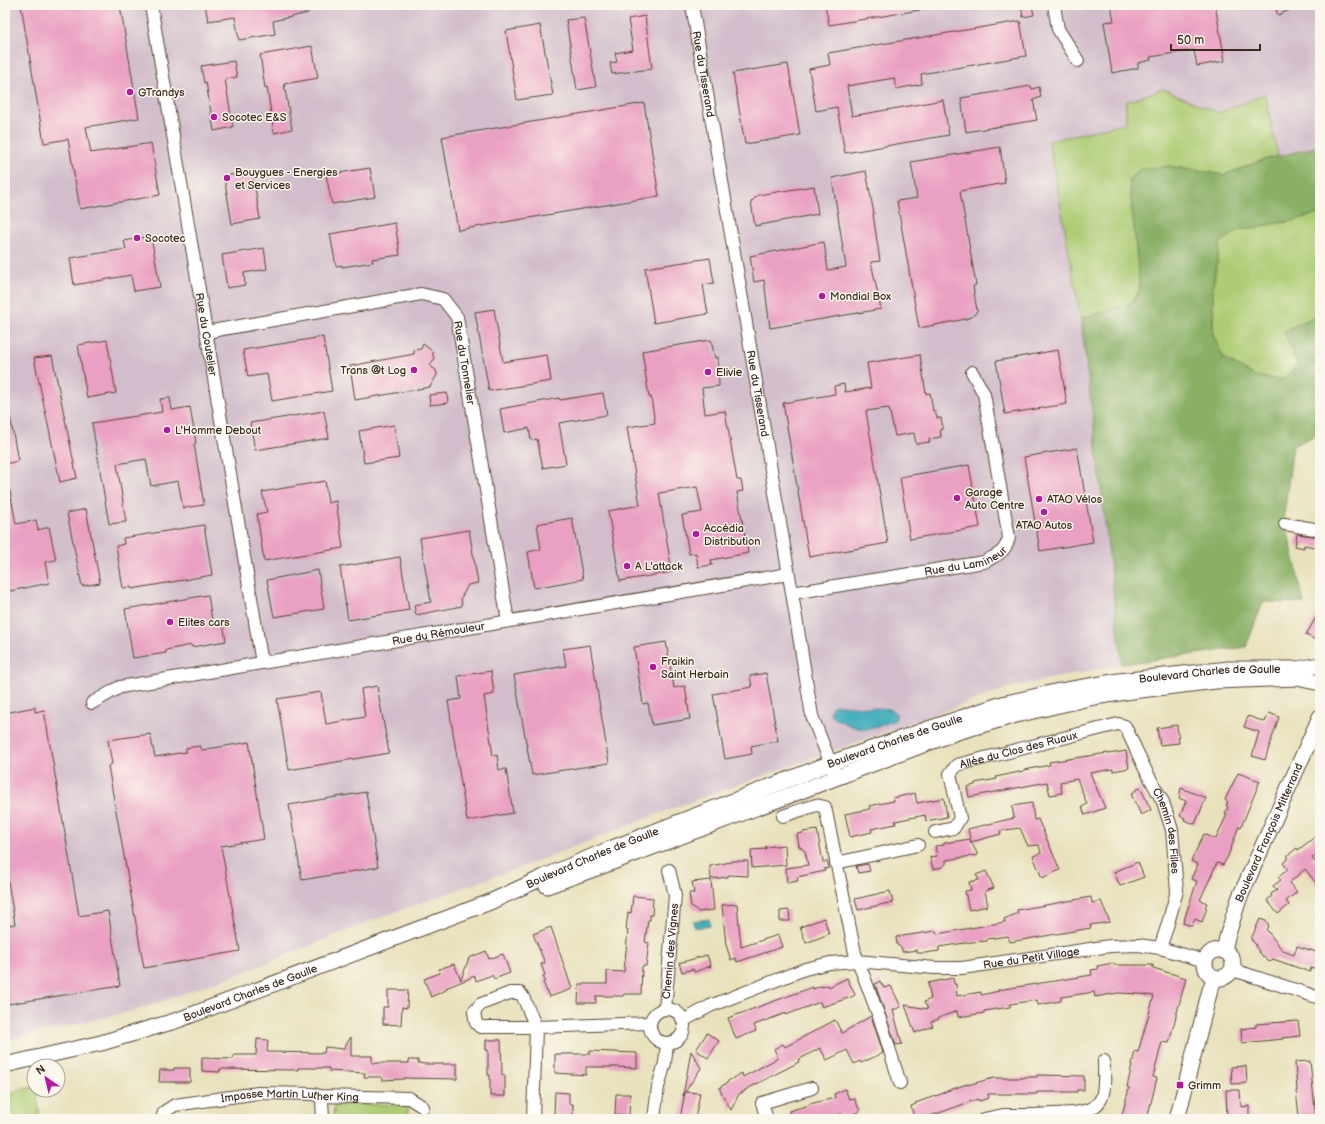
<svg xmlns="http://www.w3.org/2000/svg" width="1325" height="1124" viewBox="0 0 1325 1124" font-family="'Balsamiq Sans',sans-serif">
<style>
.industrial{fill:#d1bdcb}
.green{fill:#adcc74;stroke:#747b49}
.forest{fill:#8ab066;stroke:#626d42}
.water{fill:#3eacbb;stroke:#3c6b6c}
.building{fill:#eaa0c2}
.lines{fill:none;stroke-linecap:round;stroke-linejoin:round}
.minor-casing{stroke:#554536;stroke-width:14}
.tertiary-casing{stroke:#554536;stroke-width:17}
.minor{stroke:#fff;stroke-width:12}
.tertiary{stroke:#fff;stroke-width:15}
.poi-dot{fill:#b5179e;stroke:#fbf7ec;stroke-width:1.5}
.labels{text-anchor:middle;stroke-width:3;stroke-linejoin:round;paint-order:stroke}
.street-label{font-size:11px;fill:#3b2a1e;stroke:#fbf7ec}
.poi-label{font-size:11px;fill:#3b2a1e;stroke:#fbf7ec;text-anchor:start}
</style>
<rect width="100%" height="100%" fill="#fbf7ec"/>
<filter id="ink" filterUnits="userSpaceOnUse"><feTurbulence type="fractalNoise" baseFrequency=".025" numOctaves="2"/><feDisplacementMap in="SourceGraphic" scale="8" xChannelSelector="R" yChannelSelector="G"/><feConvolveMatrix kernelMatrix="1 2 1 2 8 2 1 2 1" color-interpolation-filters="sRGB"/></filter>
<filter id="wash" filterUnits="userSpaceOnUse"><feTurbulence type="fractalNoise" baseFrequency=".012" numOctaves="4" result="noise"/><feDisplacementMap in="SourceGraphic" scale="16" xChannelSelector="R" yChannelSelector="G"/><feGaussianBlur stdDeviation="0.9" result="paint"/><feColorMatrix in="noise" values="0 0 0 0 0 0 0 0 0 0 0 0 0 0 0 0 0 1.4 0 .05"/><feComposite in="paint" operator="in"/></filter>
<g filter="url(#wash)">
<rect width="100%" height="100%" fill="#e8e1bc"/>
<polygon class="industrial" points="5,5 1320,5 1320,146 1278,156 1265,94 1219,113 1163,89 1126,123 1049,141 1081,319 1122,664 1011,687 676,807 527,865 381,917 260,966 141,1009 5,1041"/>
<g class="green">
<polygon points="1163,89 1219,113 1265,94 1278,156 1263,160 1224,175 1168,166 1129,179 1140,289 1132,303 1081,319 1049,141 1126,123 1126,102"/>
<polygon points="1320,213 1320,314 1284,331 1298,365 1282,380 1255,376 1224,359 1213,335 1213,286 1220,243 1239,230 1291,221"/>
<polygon points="34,1087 34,1090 37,1090 40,1119 5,1119 5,1097 17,1090"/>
<polygon points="334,1104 408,1105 408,1119 333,1119"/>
</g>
<polygon class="forest" points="1320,146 1320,213 1291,221 1239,230 1220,243 1213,286 1213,335 1224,359 1255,376 1282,380 1298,365 1284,331 1320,314 1320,433 1293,446 1284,515 1304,603 1263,602 1246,647 1122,664 1081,319 1132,303 1140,289 1129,179 1140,169 1168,166 1224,175 1263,160"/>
<g class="water">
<path d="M835 705H840L889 709 896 713V719L893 721C868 730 867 733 842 722 836 719 831 718 830 712L832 707Z"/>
<polygon points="709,919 710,926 694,928 693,921"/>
</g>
<g id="blocks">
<g class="building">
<polygon points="21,5 120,5 139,118 86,127 91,153 151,143 160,195 80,209 68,139 44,143"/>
<polygon points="205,5 306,5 308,13 273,21 275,34 239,40 235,17 208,21"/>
<polygon points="825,5 920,5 920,10 829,25"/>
<polygon points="1021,5 1032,5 1034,15 1023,17"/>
<polygon points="1111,5 1215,5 1225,61 1197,66 1194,50 1150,57 1151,60 1138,63 1138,68 1112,73 1104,22 1114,21"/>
<polygon points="1274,5 1302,5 1278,15"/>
<polygon points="645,16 652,69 612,74 610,63 617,62 615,53 633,50 628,19"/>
<polygon points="584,18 596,87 577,90 566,20"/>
<polygon points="1020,21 1026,56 921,74 922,84 896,89 894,78 847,86 852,116 943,100 949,135 845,153 837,107 816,111 809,69 830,65 828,53"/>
<polygon points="540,25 553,95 517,100 506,31"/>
<polygon points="312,46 318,78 284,84 292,129 274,133 267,87 265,88 260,55"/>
<polygon points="234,61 237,77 225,79 233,127 214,131 206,82 204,83 201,66"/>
<polygon points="788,64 800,135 745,144 733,73"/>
<polygon points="1031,86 1032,89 1039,87 1041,97 1033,100 1037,120 966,132 961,98"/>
<polygon points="644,103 659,196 458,230 442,137"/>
<polygon points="1000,147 1005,183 960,191 976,285 973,286 977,311 973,316 966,319 919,328 897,201 917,198 911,162"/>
<polygon points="370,168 375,197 332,204 326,175"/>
<polygon points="866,171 874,214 873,214 880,261 871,262 881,309 770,328 764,280 754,282 750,256 824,242 828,270 846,267 832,178"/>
<polygon points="231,174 235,177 253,174 260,219 232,224 225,182"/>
<polygon points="814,186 818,214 755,226 751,202 758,195"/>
<polygon points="395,223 400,255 372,259 373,262 342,267 342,265 336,266 330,234"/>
<polygon points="151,236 160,287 134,291 131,275 74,285 70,258 126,249 124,241"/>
<polygon points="264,248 267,269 244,273 245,285 227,288 222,255"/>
<polygon points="710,258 714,283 703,285 708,314 654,323 645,268"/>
<polygon points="494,309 503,362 547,355 551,381 489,391 475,312"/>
<polygon points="323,337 332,391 272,401 267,374 248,377 243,350"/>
<polygon points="107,340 116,393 87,398 78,345"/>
<polygon points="711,340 715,358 718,357 719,386 702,388 705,414 725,411 737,480 741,480 743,491 737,492 748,553 711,560 712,565 698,567 696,553 689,554 682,515 702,512 697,487 659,493 672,572 620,581 608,511 640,505 627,427 655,423 651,397 649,397 642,351"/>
<polygon points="423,344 432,351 434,359 430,366 436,370 437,375 430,387 355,400 350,366 414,354 414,350 421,349"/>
<polygon points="1058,350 1067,404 1005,414 996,361"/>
<polygon points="920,355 926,394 930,393 933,411 935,411 937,418 941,418 943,429 940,429 941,437 929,439 930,442 916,444 914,433 895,436 889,408 866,411 888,543 809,557 783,403 835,394 834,386 844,384 845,392 871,388 867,363"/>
<polygon points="52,356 77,478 60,482 34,358"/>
<polygon points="447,393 448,403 430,405 429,395"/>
<polygon points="603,393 607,415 559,423 566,464 543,468 537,439 531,440 529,428 504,433 500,409 559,398 560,400"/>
<polygon points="170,398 172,410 190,407 196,443 194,444 204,505 183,508 178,481 151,486 146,459 117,464 126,522 109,524 92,423 162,412 160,399"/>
<polygon points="324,411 329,438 255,450 250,423"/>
<polygon points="5,416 10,416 18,461 5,464"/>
<polygon points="394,425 399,458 364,463 359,431"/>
<polygon points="1077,448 1093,542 1040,551 1024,457"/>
<polygon points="969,465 980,527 910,539 900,477"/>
<polygon points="325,481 328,503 336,501 343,548 264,561 257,514 267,512 262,492"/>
<polygon points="10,491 16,524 36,520 38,530 49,527 56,560 45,562 49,583 5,592 5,492"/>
<polygon points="86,509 100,583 82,586 67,513"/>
<polygon points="572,518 583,579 534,588 528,552 541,549 537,524"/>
<polygon points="204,525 212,575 132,589 131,587 123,588 116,546 124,544 123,538"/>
<polygon points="469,530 478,583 468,585 461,598 462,606 416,615 414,605 431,602 420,538"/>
<polygon points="1297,534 1320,537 1320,548 1304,545 1304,548 1295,546"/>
<polygon points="400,557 409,610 348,620 340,567"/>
<polygon points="318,570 324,609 274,617 267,580"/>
<polygon points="208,595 213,626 223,624 226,641 192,647 191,645 166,650 166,653 133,658 125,609"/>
<polygon points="1320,610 1320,642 1306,635"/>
<polygon points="666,642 674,688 685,686 690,719 652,725 648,703 643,704 634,647"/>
<polygon points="590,645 609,763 532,775 514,675 566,666 563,649"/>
<polygon points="491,671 494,694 484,696 493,756 497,755 499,770 506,769 513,813 467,821 448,701 461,699 458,676"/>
<polygon points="766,673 778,741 751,746 752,754 725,759 713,694 752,687 750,676"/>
<polygon points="377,686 389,753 289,770 277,699 321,692 326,724 365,717 361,689"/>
<polygon points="35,707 35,712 44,710 79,916 108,911 120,986 8,1004 8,1000 5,1000 5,926 15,924 5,863 5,713"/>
<polygon points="1269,713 1279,717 1265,760 1252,756 1259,732 1244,727 1248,716 1265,722"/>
<polygon points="1177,725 1179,743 1160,745 1157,728"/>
<polygon points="150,734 155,757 186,752 186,748 200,746 202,750 249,742 264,839 221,846 240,951 144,968 108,766 112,764 108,740"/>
<polygon points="1126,751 1129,768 1113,771 1113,769 1090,773 1105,808 1085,815 1082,807 1087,804 1077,779 1060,782 1062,793 1050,795 1047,782 969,797 967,787 975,785 975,783 997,779 996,777 1024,771 1024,770 1050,765 1049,762 1062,760 1108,753 1108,754"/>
<polygon points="1238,773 1260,781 1241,827 1239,826 1228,856 1223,865 1217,863 1200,900 1207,903 1205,907 1207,908 1202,922 1195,919 1192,926 1183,923 1197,881 1191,879 1198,864 1191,861 1204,834 1216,839 1227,814 1225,813 1228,807 1226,805 1228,802 1225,800"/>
<polygon points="1140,787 1151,810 1141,815 1131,794"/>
<polygon points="1181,788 1206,798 1195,824 1184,820 1185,818 1180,816 1186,801 1179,798"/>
<polygon points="366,792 378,867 302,880 289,805"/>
<polygon points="915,793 917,803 944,798 947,817 926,821 925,815 895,821 896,824 871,829 872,832 850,837 845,814 870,809 869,806 894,801 893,798"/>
<polygon points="1032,803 1034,820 1038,819 1060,870 1042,878 1033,856 1041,853 1039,845 1028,846 1020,828 1000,831 1001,834 971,842 978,855 946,860 946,864 943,867 933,869 930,857 937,856 935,846 944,845 944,843 970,839 971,842 968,829 1014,818 1012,806"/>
<polygon points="817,830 823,862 827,861 829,868 824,869 825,871 797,877 798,881 787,883 786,868 808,865 805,851 799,846 797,834 803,833 803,832"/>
<polygon points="1320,833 1320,852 1312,858 1320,868 1320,888 1305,869 1289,883 1297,892 1286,901 1289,905 1278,914 1267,900 1272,896 1271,894 1277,890 1273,886 1281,880 1278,877 1288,870 1283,863 1289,858 1287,856 1297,848 1298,850"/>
<polygon points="785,845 786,865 752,868 751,850 766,849 765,847"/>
<polygon points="731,861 748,861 748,876 728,875 728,877 711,879 710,866 731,862"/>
<polygon points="1138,862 1144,877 1120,886 1114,872"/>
<polygon points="868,864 870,871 858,873 856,866"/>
<polygon points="986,871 994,888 985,891 988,906 969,910 965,891 971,890 969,882 979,880 976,875"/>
<polygon points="711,880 714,910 699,912 691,906 689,893 694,893 692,882"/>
<polygon points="890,891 893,902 858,910 855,899"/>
<polygon points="633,896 653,898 652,915 650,915 650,920 648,920 645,942 649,943 646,966 642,966 641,994 624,994 623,996 596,996 596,1003 578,1003 579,984 607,984 607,971 624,972 628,930 626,930 628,912 631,913"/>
<polygon points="1091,897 1092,903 1101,901 1110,922 1090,925 1091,928 1010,942 1008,936 987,939 987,941 971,942 939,947 939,951 925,953 917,953 917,950 902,952 902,948 897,945 896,937 936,931 937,934 1005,922 1004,919 1018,913 1017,910"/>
<polygon points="737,904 741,947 778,935 782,947 737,962 736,958 731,960 726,945 722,905"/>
<polygon points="789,910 790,921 780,921 780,911"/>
<polygon points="824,918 829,934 806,943 800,927"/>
<polygon points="1260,919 1266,921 1269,926 1266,929 1283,951 1294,955 1297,946 1320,953 1320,971 1311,968 1310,972 1273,959 1269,962 1264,956 1263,957 1255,946 1256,945 1252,940 1252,941 1251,939"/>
<polygon points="551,927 572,989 549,997 543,982 545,981 543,976 545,975 541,964 545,963 533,934"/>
<polygon points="486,951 489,959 503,954 510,973 494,979 492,975 476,981 475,976 446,988 446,990 431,997 424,979 440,973 439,969 454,964 461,980 469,958"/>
<polygon points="707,955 711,966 694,972 693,969 682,972 679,963"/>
<polygon points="1113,963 1114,965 1153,965 1153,968 1186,978 1169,1043 1162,1042 1153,1077 1157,1078 1147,1119 1121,1119 1129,1088 1127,1087 1135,1051 1138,1052 1154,996 1140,994 1118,993 1095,997 1094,992 1061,997 1061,1001 1038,1005 1037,1000 1010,1004 1010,1007 984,1011 984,1013 965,1016 958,1017 957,1011 938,1018 939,1019 931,1022 933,1026 915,1033 905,1005 928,1009 924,1002 931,999 928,983 953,978 954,984 956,984 957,996 981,992 981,995 999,991 998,990 1092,975 1091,970 1098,969 1097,966"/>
<polygon points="847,978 855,995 851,997 822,1007 820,1002 786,1015 786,1013 754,1025 756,1031 736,1039 728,1018 813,987 813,989 822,986 822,987 828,985 829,987"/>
<polygon points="880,981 884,988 891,986 901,1007 893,1010 902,1044 896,1045 875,984"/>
<polygon points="388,990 408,990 407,1008 402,1007 401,1025 383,1024 383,1007 388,1007"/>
<polygon points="871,1016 883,1053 861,1063 860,1061 854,1064 847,1050 827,1060 820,1048 798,1060 799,1062 745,1090 745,1091 739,1094 731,1110 720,1090 720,1087 727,1083 728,1081 742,1073 743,1077 778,1058 774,1049 783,1044 785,1047 835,1020 842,1033"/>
<polygon points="1298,1021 1300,1036 1282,1038 1283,1039 1242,1043 1241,1029 1256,1027 1256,1024"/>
<polygon points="707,1033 719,1041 708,1058 696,1050"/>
<polygon points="351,1037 351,1056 372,1056 372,1063 409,1063 409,1060 418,1060 418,1063 425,1064 457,1064 457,1079 404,1078 404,1079 382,1080 382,1077 364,1077 365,1073 329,1071 329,1068 298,1068 298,1070 220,1069 220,1072 202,1071 202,1058 233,1059 234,1055 256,1055 257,1039 268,1040 267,1052 324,1053 325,1047 343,1049"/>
<polygon points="486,1040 501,1040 502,1075 505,1075 505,1096 490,1096 490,1075 488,1075 488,1050 486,1050"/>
<polygon points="590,1051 637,1053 637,1068 617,1067 586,1067 586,1075 555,1073 555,1054 590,1054"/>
<polygon points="691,1051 701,1068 685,1092 700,1093 695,1119 680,1119 685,1092 683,1096"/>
<polygon points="1310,1061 1316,1119 1301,1119 1300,1116 1299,1116 1296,1091 1297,1091 1295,1062"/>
<polygon points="1246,1066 1247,1083 1232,1084 1231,1067"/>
<polygon points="174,1068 190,1068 190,1082 159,1082 160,1070 174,1070"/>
<polygon points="1037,1075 1084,1076 1084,1090 1077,1090 1077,1092 1037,1092 1037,1094 988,1094 989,1098 979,1101 978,1099 922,1119 919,1116 914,1118 911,1106 916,1104 915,1103 944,1093 944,1092 967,1084 967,1085 994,1078 1023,1078 1023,1077 1037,1077"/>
<polygon points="845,1089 849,1099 854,1098 860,1111 844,1118 842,1114 823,1119 791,1119 789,1111 809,1105 809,1104 835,1098 834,1094"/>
<polygon points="1226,1090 1240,1090 1241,1107 1249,1106 1249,1119 1227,1119"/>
<polygon points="555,1092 569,1093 569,1104 573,1104 573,1119 557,1119 557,1114 554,1114"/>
<polygon points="616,1094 630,1094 629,1115 615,1115"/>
</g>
</g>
</g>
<g filter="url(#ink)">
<use href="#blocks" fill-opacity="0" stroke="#554536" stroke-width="1"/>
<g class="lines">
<defs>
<g id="minor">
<path id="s1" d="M151 5 262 663"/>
<path id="s2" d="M692 5 792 593 812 716 834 772"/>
<polyline points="1054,5 1058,29 1078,61"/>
<path id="s3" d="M206 332 421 294 443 299 457 317 508 621"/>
<polyline points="1285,524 1320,530"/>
<path id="s4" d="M792 593 984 562C998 554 1004 554 1009 538L984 394 972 372"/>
<path id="s5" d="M92 703 120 687 788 574"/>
<polyline points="783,816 816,805 825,807 855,953 881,1022 900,1083"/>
<path id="s6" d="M935 832 954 828 960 818 950 774 957 765 1118 724 1125 726 1145 769 1163 802 1172 830 1177 891 1167 927 1160 948"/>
<polyline points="836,863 918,845"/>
<polyline points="1232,970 1246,974 1320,998"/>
<path id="s7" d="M665 1009 675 895 669 870"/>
<circle cx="667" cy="1026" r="17"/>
<path id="s8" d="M683 1021 710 1006 805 969 830 963 857 961 935 968H962L1110 946 1138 945 1160 948 1205 961"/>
<polyline points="319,1096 322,1100 323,1119"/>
<path d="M1074 1113C1109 1109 1104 1090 1104 1061"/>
<path id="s9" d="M162 1119 164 1112 175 1105 258 1093 313 1094 319 1096 409 1098 423 1107"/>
<polyline points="533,1119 536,1027 523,997 520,993 510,993 481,1004 474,1012 476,1023 480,1027 536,1027 650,1023"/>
<polyline points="654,1119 658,1087 665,1063 667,1043"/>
<polyline points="767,1119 762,1103 812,1088"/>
<polyline points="984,1119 1003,1115 1034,1115 1074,1113 1074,1119"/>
</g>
<g id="tertiary">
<polyline points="547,886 605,865 957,732 1016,715 1094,697 1132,691 1216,681 1297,678 1320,683"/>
<circle cx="1219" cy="964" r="14"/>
<path id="s10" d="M1224 951 1227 937 1239 899 1320 717"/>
<path id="s11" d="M5 1065 101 1043 178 1020 490 902 544 877 610 849 831 763 928 729 1002 704 1055 692 1119 681 1229 669H1297L1320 665"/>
<polyline points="1177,1119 1210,990 1215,978"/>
</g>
</defs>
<use href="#minor" class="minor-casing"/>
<use href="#tertiary" class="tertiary-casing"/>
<use href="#minor" class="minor"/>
<use href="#tertiary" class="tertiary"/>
</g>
</g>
<g class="poi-dot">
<circle cx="130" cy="92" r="4"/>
<circle cx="214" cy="117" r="4"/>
<circle cx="227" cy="178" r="4"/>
<circle cx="137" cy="238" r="4"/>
<circle cx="822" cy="296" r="4"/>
<circle cx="414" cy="370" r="4"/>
<circle cx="708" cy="372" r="4"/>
<circle cx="167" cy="430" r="4"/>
<circle cx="957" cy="498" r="4"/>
<circle cx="1039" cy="499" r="4"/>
<circle cx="1044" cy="512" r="4"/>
<circle cx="696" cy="534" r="4"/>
<circle cx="627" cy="566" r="4"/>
<circle cx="170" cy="622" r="4"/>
<circle cx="653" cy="667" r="4"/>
<rect x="1176" y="1081" width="8" height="8" rx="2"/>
</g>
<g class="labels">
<g class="street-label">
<text dy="4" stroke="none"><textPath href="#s2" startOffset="70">Rue du Tisserand</textPath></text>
<text dy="4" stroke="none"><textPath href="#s1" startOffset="334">Rue du Coutelier</textPath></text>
<text dy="4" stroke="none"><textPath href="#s3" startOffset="310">Rue du Tonnelier</textPath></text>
<text dy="4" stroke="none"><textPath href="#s2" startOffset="394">Rue du Tisserand</textPath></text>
<text dy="4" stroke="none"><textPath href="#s4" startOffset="177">Rue du Lamineur</textPath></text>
<text dy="4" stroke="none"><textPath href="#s5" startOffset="355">Rue du Rémouleur</textPath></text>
<text dy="4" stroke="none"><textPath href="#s11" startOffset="1272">Boulevard Charles de Gaulle</textPath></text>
<text dy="4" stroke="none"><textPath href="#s11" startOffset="948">Boulevard Charles de Gaulle</textPath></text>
<text dy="4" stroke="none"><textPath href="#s6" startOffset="151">Allée du Clos des Ruaux</textPath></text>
<text dy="4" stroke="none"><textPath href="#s6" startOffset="375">Chemin des Filles</textPath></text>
<text dy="4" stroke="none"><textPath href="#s10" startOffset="127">Boulevard François Mitterrand</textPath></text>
<text dy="4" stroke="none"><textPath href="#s11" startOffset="624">Boulevard Charles de Gaulle</textPath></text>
<text dy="4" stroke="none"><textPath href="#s7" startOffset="58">Chemin des Vignes</textPath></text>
<text dy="4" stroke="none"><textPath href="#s8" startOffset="361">Rue du Petit Village</textPath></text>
<text dy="4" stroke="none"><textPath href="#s11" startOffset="256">Boulevard Charles de Gaulle</textPath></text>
<text dy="4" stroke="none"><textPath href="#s9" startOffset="136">Impasse Martin Luther King</textPath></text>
</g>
<g class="poi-label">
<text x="138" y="96">GTrandys</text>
<text x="222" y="121">Socotec E&amp;S</text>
<text x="235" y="176">Bouygues - Energies<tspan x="235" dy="13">et Services</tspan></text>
<text x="145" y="242">Socotec</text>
<text x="830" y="300">Mondial Box</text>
<text x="406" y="374" text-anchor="end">Trans @t Log</text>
<text x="716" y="376">Elivie</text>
<text x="175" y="434">L'Homme Debout</text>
<text x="965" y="496">Garage<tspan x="965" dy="13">Auto Centre</tspan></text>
<text x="1047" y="503">ATAO Vélos</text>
<text x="1044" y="529" text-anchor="middle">ATAO Autos</text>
<text x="704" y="532">Accédia<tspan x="704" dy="13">Distribution</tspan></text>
<text x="635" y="570">A L'attack</text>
<text x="178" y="626">Elites cars</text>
<text x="661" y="665">Fraikin<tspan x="661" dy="13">Saint Herbain</tspan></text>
<text x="1188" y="1089">Grimm</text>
</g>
</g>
<rect width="1325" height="1124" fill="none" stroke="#fbf7ec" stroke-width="20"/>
<g transform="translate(46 1078) rotate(326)"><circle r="19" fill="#fbf7ec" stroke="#aea59a"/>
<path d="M0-3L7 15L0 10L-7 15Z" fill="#b5179e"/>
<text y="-6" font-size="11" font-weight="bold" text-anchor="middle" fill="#3b2a1e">N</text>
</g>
<path d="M1171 44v6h89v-6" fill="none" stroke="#3b2a1e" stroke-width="2"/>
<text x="1177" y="44" font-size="12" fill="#3b2a1e" stroke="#fbf7ec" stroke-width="3" paint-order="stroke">50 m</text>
</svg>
